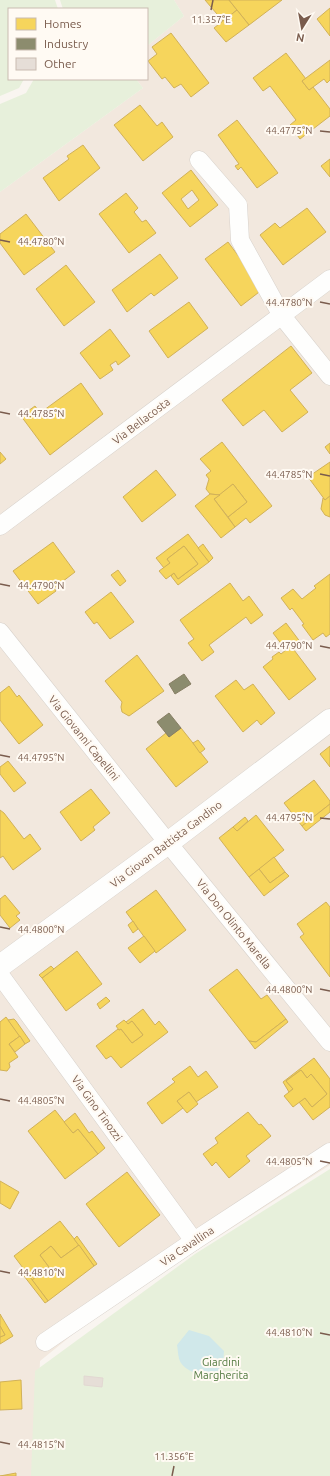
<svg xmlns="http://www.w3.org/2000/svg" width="330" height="1476" viewBox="0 0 330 1476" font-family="Ubuntu,sans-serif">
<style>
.residential{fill:#f2e8de}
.green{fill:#e7f0db}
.water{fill:#d0e8ea}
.homes{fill:#f6d55c;stroke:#d1b158;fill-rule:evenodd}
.industry{fill:#8c8c6e;stroke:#877e64}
.building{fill:#e6ded7;stroke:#e2d8d2}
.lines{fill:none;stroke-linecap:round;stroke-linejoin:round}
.minor-casing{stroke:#d7d1cb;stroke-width:19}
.tertiary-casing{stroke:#d7d1cb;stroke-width:23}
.minor{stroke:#fefefd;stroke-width:18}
.tertiary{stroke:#fefefd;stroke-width:22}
.ticks{fill:none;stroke:#7a5c4d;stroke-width:1.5}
.labels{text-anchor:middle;stroke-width:4;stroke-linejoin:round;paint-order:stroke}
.street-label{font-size:11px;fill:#7a5c4d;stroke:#fffaf3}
.park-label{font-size:11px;fill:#537a41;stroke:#fffaf3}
.ticks-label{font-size:10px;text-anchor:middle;fill:#7a5c4d;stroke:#fffaf3;stroke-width:4;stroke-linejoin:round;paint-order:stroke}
</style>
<rect width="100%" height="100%" fill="#f9f5f0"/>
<polygon class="residential" points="174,0 330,0 330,1165 98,1314 40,1361 35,1476 0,1476 0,192 143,88 136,79 147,79 147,46 184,16"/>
<g class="green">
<polygon points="0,0 55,0 58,9 9,9 9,79 24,79 19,88 0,96"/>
<polygon points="60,0 174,0 184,16 147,46 147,9 63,9"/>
<polygon points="34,79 136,79 143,88 0,192 0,104 26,93"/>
<polygon points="330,1169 330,1476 31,1476 35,1371 195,1254"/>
</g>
<path class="water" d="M189 1330 209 1336 224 1351 223 1365 216 1376C204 1375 189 1374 181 1363 178 1359 178 1350 177 1345Z"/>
<g class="homes">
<polygon points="205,0 229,0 237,10 223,21"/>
<polygon points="229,0 282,0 249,25"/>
<polygon points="330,8 330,36 317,19"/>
<polygon points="237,10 249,25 226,42 214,28"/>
<polygon points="171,33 209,83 191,97 181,84 174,88 165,77 162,79 148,61 157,54 152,47"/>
<polygon points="286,53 306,79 302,81 309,90 313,87 330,109 330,116 300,139 290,125 296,120 270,86 263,91 253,78"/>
<polygon points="330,60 330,80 327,83 324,79 309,90 302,81"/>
<polygon points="140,105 157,126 162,122 173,137 143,161 114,125"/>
<polygon points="237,120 278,173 257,188 241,167 238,170 235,166 239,164 218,135"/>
<polygon points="83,145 100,168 59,201 43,178 69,159 67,156"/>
<polygon points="330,159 330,177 321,166"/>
<path d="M191 170 218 205 190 227 162 193ZM192 190 199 200 188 209 181 199Z"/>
<polygon points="126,193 138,208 134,212 142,222 146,220 156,233 129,253 99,214"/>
<polygon points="307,208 326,232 283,265 260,235 275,223 280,228"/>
<polygon points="26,214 55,252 24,275 0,243 0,234"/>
<polygon points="228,242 263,289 241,306 205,259"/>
<polygon points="160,254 178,278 154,296 151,293 127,312 112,290"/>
<polygon points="66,265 95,302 64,326 36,289"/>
<polygon points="189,302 208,328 168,358 149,331"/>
<polygon points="110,329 130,356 118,365 116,361 110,365 113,370 100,379 80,353"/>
<polygon points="291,346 312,373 290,390 308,412 282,432 264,410 243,426 222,400"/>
<polygon points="81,383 103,414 50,455 21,416 35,406 40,413"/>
<polygon points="222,442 272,506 250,523 246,518 235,527 228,517 247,502 233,484 220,495 210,494 206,489 209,479 206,475 211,471 200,459"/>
<polygon points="330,443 330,454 325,447"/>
<polygon points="0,452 6,459 0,464"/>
<polygon points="330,462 330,496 325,500 308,477"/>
<polygon points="156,470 176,495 142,522 123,497"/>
<polygon points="233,484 247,502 228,517 214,499"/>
<polygon points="210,494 220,495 214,499 235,527 221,538 195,506"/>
<polygon points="330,496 330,517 325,515 321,509 323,498 325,500"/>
<polygon points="188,534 209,562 178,585 171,576 174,573 178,579 198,564 184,546 167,559 170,563 164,568 156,558"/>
<polygon points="53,542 75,572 54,588 56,591 38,604 13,571"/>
<polygon points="203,544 213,558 209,562 198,548"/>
<polygon points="184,546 198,564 178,579 174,573 166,579 159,571 170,563 167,559"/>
<polygon points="118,570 126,581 120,586 111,575"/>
<polygon points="330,574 330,634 326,637 323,633 313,640 302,625 304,624 292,608 290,610 281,598 293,589 302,599 316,588 314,586"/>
<polygon points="230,583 243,601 249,596 263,615 251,624 246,617 209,645 214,652 202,661 188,643 194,639 180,620"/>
<polygon points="111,592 134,622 110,639 97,622 94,624 85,612"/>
<polygon points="286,623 301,643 294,650 291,646 286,650 273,633"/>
<polygon points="291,646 316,679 289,700 263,667 273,659 272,657 279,652 281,654"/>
<polygon points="137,655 164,691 129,716 122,712 121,707 122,702 105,681"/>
<polygon points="236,680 244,690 253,684 275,713 261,725 257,720 243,732 215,696"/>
<polygon points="9,686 17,697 19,695 43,725 19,744 0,720 0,693"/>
<polygon points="181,728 208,762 176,787 146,749 166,733 169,737"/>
<polygon points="198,740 205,749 200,753 193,743"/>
<polygon points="330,746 330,767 320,754"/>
<polygon points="8,761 26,783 14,792 0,774 0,767"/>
<polygon points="314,780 330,801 330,804 302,826 284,803"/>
<polygon points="91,789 110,813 93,827 95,830 81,841 60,812"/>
<polygon points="330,804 330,812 306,831 302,826"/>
<polygon points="0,810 4,813 24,839 30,834 41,849 13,870 3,856 0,858"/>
<polygon points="256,815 284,850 249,877 219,838 233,827 237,831"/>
<polygon points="245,817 248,821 237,831 233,827"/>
<polygon points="274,857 285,872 270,883 259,869"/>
<polygon points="259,869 270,883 285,872 289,876 264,896 249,877"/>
<polygon points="156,890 186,930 156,953 126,912"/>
<polygon points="5,895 20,913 16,916 20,920 10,928 0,915 0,899"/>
<polygon points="326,902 330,907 330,977 300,937 304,934 297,924"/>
<polygon points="133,921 138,929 133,933 128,925"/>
<polygon points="144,936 155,951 140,963 128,948"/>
<polygon points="77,951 102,984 66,1011 42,978"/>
<polygon points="51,966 54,969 42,978 39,975"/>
<polygon points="237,969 261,999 267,995 286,1019 256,1042 249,1041 209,990"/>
<polygon points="106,997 110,1001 100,1009 97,1004"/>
<polygon points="143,1009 155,1025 159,1021 168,1032 121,1068 111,1056 106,1059 96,1046 118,1029 119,1030 121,1029 132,1043 143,1035 132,1021 128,1024 126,1022"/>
<polygon points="6,1017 20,1036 9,1044 18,1057 9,1063 10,1067 7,1071 0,1070 0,1022"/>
<polygon points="14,1019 16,1021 30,1041 25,1044 8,1020"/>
<polygon points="286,1019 288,1022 255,1049 249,1041 256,1042"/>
<polygon points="124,1020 128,1024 132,1021 143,1035 132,1043 121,1029 119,1030 116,1026"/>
<polygon points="20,1036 25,1044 15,1052 9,1044"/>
<polygon points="314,1058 330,1079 330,1107 313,1120 299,1102 305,1098 312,1107 327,1094 311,1074 307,1078 301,1070 286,1081 293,1089 289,1092 283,1082"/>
<polygon points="190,1066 198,1077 206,1071 218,1087 196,1102 189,1092 177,1101 183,1108 162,1124 147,1103 175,1082 172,1079"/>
<polygon points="301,1070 307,1078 311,1074 327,1094 312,1107 305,1098 293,1107 284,1096 293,1089 286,1081"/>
<polygon points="189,1092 198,1104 187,1113 177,1101"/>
<polygon points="55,1110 73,1133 78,1129 98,1154 65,1179 28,1131"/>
<polygon points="248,1112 259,1125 261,1124 271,1136 246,1156 250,1161 229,1178 216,1162 212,1166 203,1154 218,1143 215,1138"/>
<polygon points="75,1113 89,1133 92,1131 105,1148 98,1154 78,1129 73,1133 64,1122"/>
<polygon points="127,1172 160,1215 119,1247 86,1204"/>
<polygon points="0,1181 19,1192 10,1209 0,1203"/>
<polygon points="60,1221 79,1245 61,1258 51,1246 40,1255 49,1267 32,1280 14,1256"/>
<polygon points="77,1236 97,1264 94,1266 74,1239"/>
<polygon points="79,1245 94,1266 48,1301 32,1280 49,1267 40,1255 51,1246 61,1258"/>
<polygon points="27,1273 48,1301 45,1303 24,1276"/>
<polygon points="0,1314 13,1336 0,1344 0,1337 5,1335 0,1326"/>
<polygon points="0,1326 5,1335 0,1337"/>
<polygon points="21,1380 22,1409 0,1410 0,1382"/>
<polygon points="16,1473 16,1476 0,1476"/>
</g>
<g class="industry">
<polygon points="184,674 191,684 175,694 169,684"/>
<polygon points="169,713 181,728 169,737 157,722"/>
</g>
<polygon class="building" points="84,1376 103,1378 102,1387 84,1385"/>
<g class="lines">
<defs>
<g id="minor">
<polyline points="199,160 238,205 240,240 282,316 330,376"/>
<polyline points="0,526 330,279"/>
<polyline points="0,632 168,843 330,1042"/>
<polyline points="0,975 194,1241"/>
<polyline points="45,1342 194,1241 330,1152"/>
</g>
<polyline id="tertiary" points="0,966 168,843 330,720"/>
</defs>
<use href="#minor" class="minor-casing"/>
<use href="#tertiary" class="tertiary-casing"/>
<use href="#minor" class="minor"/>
<use href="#tertiary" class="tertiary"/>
</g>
<path class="ticks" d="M211 10 213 0M320 131 330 132M0 240 10 242M320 302 330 304M0 412 10 414M320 474 330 476M0 584 10 586M320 646 330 648M0 755 10 757M320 818 330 819M0 927 10 929M320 989 330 991M0 1099 10 1101M320 1161 330 1163M0 1271 10 1273M320 1333 330 1335M0 1442 10 1444M172 1476 174 1466"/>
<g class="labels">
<g class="street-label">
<text transform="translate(141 421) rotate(-37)" y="4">Via Bellacosta</text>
<text transform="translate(84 738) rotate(51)" y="4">Via Giovanni Capellini</text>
<text transform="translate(166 844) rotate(-37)" y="4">Via Giovan Battista Gandino</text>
<text transform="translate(234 924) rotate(51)" y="4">Via Don Olinto Marella</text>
<text transform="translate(97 1108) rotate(54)" y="4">Via Gino Tinozzi</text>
<text transform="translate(187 1246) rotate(-34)" y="4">Via Cavallina</text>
</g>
<g class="park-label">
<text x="221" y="1366">Giardini<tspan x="221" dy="13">Margherita</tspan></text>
</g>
</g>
<g class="ticks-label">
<text x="211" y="23">11.357°E</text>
<text x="289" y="134">44.4775°N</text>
<text x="41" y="245">44.4780°N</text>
<text x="289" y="306">44.4780°N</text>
<text x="41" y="417">44.4785°N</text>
<text x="289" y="478">44.4785°N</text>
<text x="41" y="589">44.4790°N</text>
<text x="289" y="649">44.4790°N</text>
<text x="41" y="761">44.4795°N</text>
<text x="289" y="821">44.4795°N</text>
<text x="41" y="933">44.4800°N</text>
<text x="289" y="993">44.4800°N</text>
<text x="41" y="1104">44.4805°N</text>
<text x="289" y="1165">44.4805°N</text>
<text x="41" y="1276">44.4810°N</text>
<text x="289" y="1336">44.4810°N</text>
<text x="41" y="1448">44.4815°N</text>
<text x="174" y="1460">11.356°E</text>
</g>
<rect x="8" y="8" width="140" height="72" fill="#fffaf3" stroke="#cabbb1"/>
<rect x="16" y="18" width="20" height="12" fill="#f6d55c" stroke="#cabbb1"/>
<text x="44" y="28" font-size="12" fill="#7a5c4d">Homes</text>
<rect x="16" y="38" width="20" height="12" fill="#8c8c6e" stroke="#cabbb1"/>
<text x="44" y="48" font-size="12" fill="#7a5c4d">Industry</text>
<rect x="16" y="58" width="20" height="12" fill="#e6ded7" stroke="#cabbb1"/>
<text x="44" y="68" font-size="12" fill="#7a5c4d">Other</text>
<g transform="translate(302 28) rotate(191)" stroke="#fffaf3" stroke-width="3" paint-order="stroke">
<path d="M0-3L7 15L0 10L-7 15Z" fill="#7a5c4d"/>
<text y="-6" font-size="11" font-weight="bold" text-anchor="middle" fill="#7a5c4d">N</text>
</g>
</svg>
